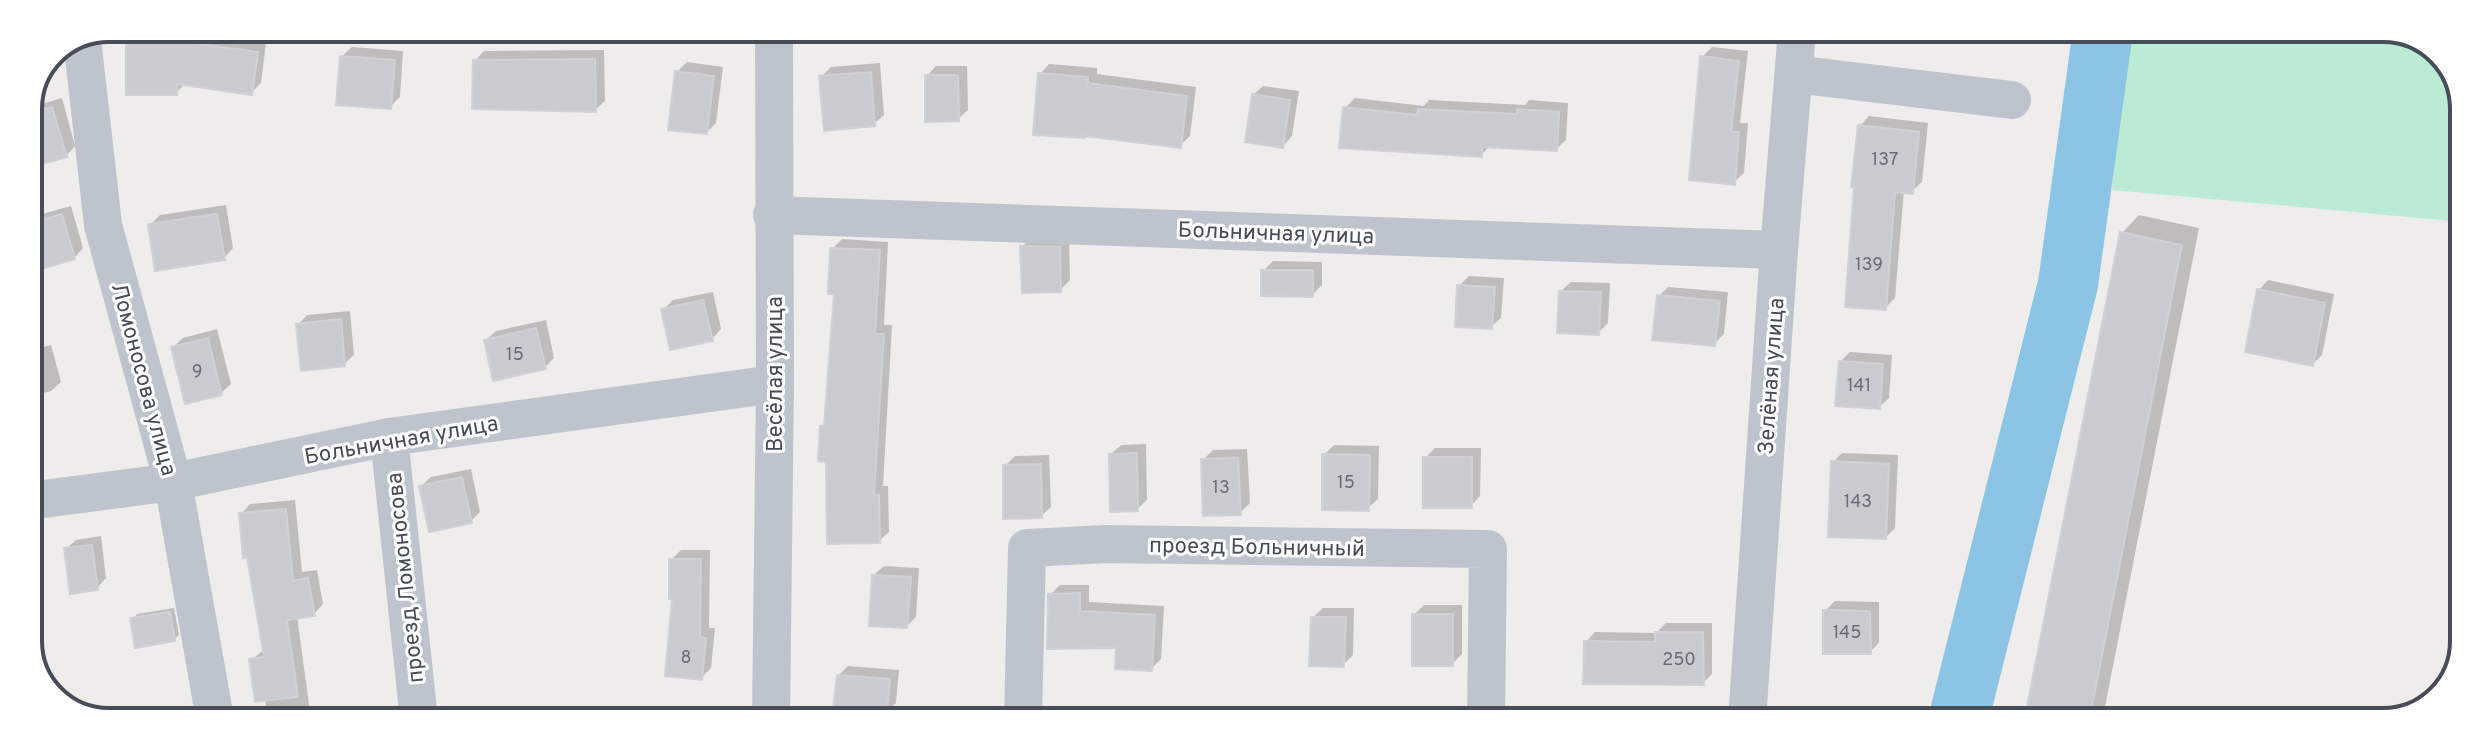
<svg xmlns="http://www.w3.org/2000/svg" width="2492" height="750" viewBox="0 0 2492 750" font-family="Overpass,sans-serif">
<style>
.green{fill:#bcebd5}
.shadow{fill:#0003}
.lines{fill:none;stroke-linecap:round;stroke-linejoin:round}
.river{stroke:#8bc4e5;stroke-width:60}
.building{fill:#cacad1;stroke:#d0d1d7;stroke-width:2}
.street{stroke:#bec4ce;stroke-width:38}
.labels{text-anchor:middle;stroke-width:6;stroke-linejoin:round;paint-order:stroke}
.number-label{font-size:18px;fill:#676c76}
.street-label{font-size:22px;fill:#464c58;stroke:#fff}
.rim{fill:none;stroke:#464c58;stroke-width:4}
</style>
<rect width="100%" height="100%" fill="#efecec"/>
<polygon class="green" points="2126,31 2405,31 2447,59 2464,103 2463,222 2112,190"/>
<g class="shadow">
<polygon points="137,28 186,28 186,32 266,43 261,83 251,93 186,83 176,93 128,37"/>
<polygon points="352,47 403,51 400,97 390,107 342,56"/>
<polygon points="1712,47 1748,51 1740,123 1748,123 1744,173 1734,182 1702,57"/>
<polygon points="604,50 605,101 595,110 475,61 484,51"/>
<polygon points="687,62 723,67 716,123 707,132 677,72"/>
<polygon points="880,63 884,115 874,124 821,77 831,67"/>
<polygon points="1049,64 1097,68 1097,74 1196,87 1190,136 1180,145 1040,74"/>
<polygon points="936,66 967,66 968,110 958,119 927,76"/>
<polygon points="1263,86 1299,91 1292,136 1283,146 1253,95"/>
<polygon points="62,98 75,146 66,156 28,166 28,108"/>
<polygon points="1355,98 1424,106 1429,100 1525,105 1529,100 1568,103 1566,140 1556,149 1491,145 1481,155 1345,108"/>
<polygon points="1869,116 1928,123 1922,182 1912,191 1904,190 1895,298 1885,308 1860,126"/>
<polygon points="226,205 233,248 224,258 150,225 160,215"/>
<polygon points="71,206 83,248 74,258 28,270 28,218"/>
<polygon points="2139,215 2199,228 2102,722 2026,722 2122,233"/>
<polygon points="1032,237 1069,238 1070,280 1060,290 1023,246"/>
<polygon points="842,239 888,242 884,325 892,325 883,486 888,486 889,532 879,541 828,460 822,427 826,422 836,292 832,249"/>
<polygon points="1273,261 1322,262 1322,285 1312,295 1263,271"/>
<polygon points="1469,276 1504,278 1501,318 1491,327 1459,286"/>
<polygon points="2268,280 2334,294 2322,355 2313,364 2259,290"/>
<polygon points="1571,282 1610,283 1608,323 1598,333 1561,291"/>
<polygon points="1668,287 1728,292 1724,334 1714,344 1659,296"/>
<polygon points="713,292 721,329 712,339 663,310 673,300"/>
<polygon points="350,311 354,355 344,364 298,325 307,315"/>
<polygon points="546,320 554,358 545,367 486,340 496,331"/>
<polygon points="217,329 231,384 221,393 173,347 183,338"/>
<polygon points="51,345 61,382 51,391 28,397 28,351"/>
<polygon points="1850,352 1892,355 1889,398 1879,407 1841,361"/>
<polygon points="1146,444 1147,500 1137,509 1111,454 1121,445"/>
<polygon points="1334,445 1379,446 1378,499 1368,508 1324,455"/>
<polygon points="1435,448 1481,448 1480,496 1471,506 1425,458"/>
<polygon points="1247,449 1250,503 1240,513 1203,460 1213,450"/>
<polygon points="1842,453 1898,455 1895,528 1886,537 1833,462"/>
<polygon points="1049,455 1051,507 1041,516 1005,466 1015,456"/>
<polygon points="471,469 480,512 471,521 421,486 431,477"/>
<polygon points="295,500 302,572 317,570 323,604 314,614 297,616 311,719 267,719 265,699 251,660 264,650 241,514 250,504"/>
<polygon points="101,536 106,578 97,588 66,549 76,540"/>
<polygon points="681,550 710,550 709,628 715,628 711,668 701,678 674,597 671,560"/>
<polygon points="884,566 919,568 916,617 907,626 874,575"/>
<polygon points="1060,585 1089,585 1089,602 1164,606 1161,659 1151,669 1118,646 1050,595"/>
<polygon points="1835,601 1879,602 1879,643 1870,652 1825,611"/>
<polygon points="1424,605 1462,605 1462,654 1452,664 1414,615"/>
<polygon points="174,608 179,635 174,639 133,619 137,614"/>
<polygon points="1323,608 1354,608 1353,655 1343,665 1313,617"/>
<polygon points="1666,623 1712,623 1712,674 1703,683 1586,642 1595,632 1656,633"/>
<polygon points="848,666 899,670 896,703 886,712 839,675"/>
</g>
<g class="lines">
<polyline class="river" points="1958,721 2068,284 2103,30"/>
</g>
<g class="building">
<polygon points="126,36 177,36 177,41 258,52 252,95 177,84 177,95 126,95"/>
<polygon points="340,56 395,60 391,109 336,105"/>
<polygon points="1700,56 1739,61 1731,132 1739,132 1735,185 1689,180"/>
<polygon points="595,59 596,112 472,109 473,60"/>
<polygon points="675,71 714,76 707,134 668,130"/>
<polygon points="871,72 875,126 824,131 819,76"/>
<polygon points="1038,73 1088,77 1088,83 1187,96 1181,148 1084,136 1084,138 1033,135"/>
<polygon points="925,75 958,75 959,121 925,122"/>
<polygon points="1252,94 1290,100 1283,148 1245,142"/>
<polygon points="52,107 67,157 28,168 28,113"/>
<polygon points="1343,107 1417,115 1418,109 1517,114 1517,109 1559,112 1557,151 1482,147 1482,157 1339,148"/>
<polygon points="1858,125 1919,132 1913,194 1895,192 1886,310 1845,307 1854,187 1851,187"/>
<polygon points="62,214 75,259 28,273 28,224"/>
<polygon points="217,214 225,260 155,271 148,224"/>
<polygon points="2120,232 2182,245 2089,722 2024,722"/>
<polygon points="1020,246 1060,247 1061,292 1022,293"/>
<polygon points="830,248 880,250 875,334 884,334 874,495 879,495 880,543 827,544 826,462 818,461 820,426 824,426 834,294 828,294"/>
<polygon points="1261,270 1313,270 1313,297 1261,296"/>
<polygon points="1457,285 1495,287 1492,329 1455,327"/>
<polygon points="2257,289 2325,303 2313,366 2245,352"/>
<polygon points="1559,291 1601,292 1599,335 1557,333"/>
<polygon points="1657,295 1720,301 1715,346 1652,340"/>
<polygon points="703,300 713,341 670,350 661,309"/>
<polygon points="341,319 345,366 301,371 296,324"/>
<polygon points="536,328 546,369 493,381 484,340"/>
<polygon points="208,338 222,395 185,404 171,347"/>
<polygon points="1839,361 1883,364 1880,409 1835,406"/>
<polygon points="1137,453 1138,511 1110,512 1109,454"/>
<polygon points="1322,454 1370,455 1369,511 1322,510"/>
<rect x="1423" y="457" width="49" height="51"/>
<polygon points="1238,458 1241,515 1203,516 1201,459"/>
<polygon points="1831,461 1889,464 1886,539 1828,537"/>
<polygon points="1041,464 1042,518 1003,519 1003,465"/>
<polygon points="462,477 472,523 429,532 419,486"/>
<polygon points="286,509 293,581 308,578 315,616 287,620 298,697 255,702 249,659 264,657 247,557 243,558 239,513"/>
<polygon points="92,545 98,590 70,594 64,548"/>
<polygon points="669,559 701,559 700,637 706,638 702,680 665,676 672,599 669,599"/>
<polygon points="872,575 911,577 907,628 869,626"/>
<polygon points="1080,593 1080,611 1155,615 1152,671 1115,669 1116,648 1047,649 1048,594"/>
<polygon points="1823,610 1870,611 1871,654 1823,654"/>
<polygon points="170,612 175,641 135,648 130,618"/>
<rect x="1412" y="614" width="41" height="52"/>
<polygon points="1311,617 1346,617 1344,667 1309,666"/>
<polygon points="1655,632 1703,632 1704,685 1583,684 1584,641 1655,642"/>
<polygon points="837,675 890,679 887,714 833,709"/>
</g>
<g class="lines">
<g class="street">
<polyline points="82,39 103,225 173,482 215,719"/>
<polyline points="1794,74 2012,100"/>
<polyline points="772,215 1779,250"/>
<polyline points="389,437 419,720"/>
<polyline points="28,501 173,482 389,437 775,384"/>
<polyline points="771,720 775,384 774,29"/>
<polyline points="1023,720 1027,548 1107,544 1488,549 1486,721"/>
<polyline points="1747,721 1779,250 1797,30"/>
</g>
</g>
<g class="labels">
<g class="number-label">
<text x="1885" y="165">137</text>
<text x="1869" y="270">139</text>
<text x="515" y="360">15</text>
<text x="197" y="377">9</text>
<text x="1859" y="391">141</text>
<text x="1346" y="488">15</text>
<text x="1221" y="493">13</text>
<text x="1858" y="507">143</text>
<text x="1847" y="638">145</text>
<text x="686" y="663">8</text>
<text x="1679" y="665">250</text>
</g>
<g class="street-label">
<text transform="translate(1276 232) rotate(2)" y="8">Больничная улица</text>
<text transform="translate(774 374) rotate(-90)" y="8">Весёлая улица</text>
<text transform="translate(1770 376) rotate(-86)" y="8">Зелёная улица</text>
<text transform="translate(145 379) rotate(75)" y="8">Ломоносова улица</text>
<text transform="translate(401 439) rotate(-10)" y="8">Больничная улица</text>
<text transform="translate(1257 546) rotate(1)" y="8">проезд Больничный</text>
<text transform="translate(404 578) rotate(-96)" y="8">проезд Ломоносова</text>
</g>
</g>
<path d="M0 0H2492V750H0ZM109 42H2383A67 67 0 0 1 2450 109V641A67 67 0 0 1 2383 708H109A67 67 0 0 1 42 641V109A67 67 0 0 1 109 42Z" fill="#fff" fill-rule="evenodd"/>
<path class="rim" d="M109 42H2383A67 67 0 0 1 2450 109V641A67 67 0 0 1 2383 708H109A67 67 0 0 1 42 641V109A67 67 0 0 1 109 42Z"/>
</svg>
